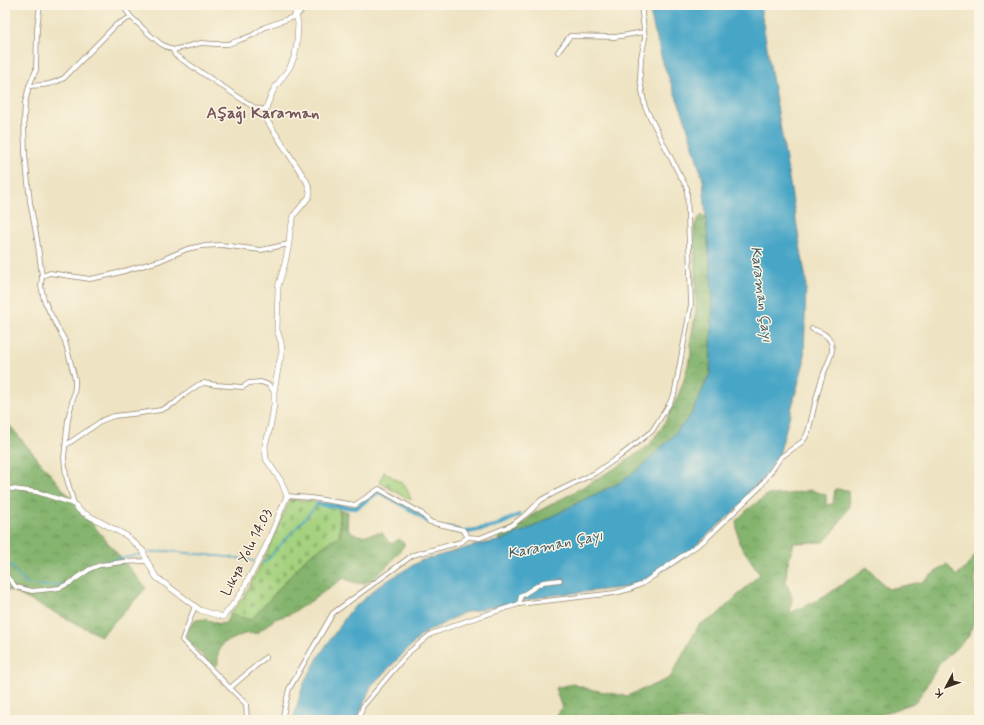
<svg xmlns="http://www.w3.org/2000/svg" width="984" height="725" viewBox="0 0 984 725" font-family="Mynerve,sans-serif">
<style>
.forest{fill:url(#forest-crowns);stroke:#606f46}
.cemetery{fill:url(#cemetery-stones);stroke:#707e4e}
.water{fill:#47a5c6;stroke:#416872}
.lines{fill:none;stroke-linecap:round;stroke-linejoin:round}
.stream{stroke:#47a5c6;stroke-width:1.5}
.canal{stroke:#47a5c6;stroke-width:4.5}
.minor-casing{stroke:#948670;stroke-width:5.5}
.tertiary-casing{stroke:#948670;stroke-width:6}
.minor{stroke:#fff;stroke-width:4}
.tertiary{stroke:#fff;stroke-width:5}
.labels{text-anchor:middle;stroke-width:3;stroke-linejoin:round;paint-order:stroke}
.street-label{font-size:14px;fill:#3b2a1e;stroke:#fcf5e5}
.water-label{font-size:15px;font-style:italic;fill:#405b61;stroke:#fcf5e5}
.quarter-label{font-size:16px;font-weight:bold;fill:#75575b;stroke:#fcf5e5}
</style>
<defs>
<pattern id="forest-crowns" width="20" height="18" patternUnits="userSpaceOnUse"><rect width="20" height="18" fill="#84b46e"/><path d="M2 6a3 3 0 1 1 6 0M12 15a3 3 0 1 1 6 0" fill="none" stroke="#6d935a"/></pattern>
<pattern id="cemetery-stones" width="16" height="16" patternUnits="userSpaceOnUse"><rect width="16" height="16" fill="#a5d27f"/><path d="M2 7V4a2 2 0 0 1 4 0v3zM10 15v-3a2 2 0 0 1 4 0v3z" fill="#8fb46d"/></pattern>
</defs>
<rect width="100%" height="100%" fill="#fcf5e5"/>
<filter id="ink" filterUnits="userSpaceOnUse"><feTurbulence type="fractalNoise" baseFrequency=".025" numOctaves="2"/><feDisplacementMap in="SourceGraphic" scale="8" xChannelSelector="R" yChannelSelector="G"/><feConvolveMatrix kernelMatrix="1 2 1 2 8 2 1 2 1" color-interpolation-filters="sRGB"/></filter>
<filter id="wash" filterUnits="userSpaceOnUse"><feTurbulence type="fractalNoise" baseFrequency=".012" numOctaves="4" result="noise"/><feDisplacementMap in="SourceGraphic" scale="16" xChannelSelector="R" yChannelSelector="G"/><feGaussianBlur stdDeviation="0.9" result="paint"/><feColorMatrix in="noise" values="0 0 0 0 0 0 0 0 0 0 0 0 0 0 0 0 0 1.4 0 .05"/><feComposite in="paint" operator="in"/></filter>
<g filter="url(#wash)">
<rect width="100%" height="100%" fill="#eee3c2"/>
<g class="forest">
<polygon points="702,215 706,217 713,300 710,374 691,415 669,440 641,467 621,482 583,500 533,527 499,541 499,535 520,525 535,513 569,495 619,466 649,445 663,426 678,396 684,380 691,354 691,339 696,311 694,226 698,219"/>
<polygon points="5,420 146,588 101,636 12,591 5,590"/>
<path d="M835 489 848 490 849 507 833 532 824 542 794 543 787 566 786 582 792 598 790 613 824 597 867 567 888 589 922 582 947 564 956 576C967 570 970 560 979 551V569L975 573V619L968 637 940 663 916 702 865 720H552L562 708 555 688 573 684 588 689 627 696 670 678 699 625 715 617 760 574 739 543 736 521 747 510 767 495 790 494 811 490 826 495V505L833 504Z"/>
<path d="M340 510 348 512 347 524 349 530C359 537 361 536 372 534 375 533 379 533 382 533L387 540 392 544 399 539 405 544C397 555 378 579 365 583 358 585 350 581 344 578L333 585 311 601 290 614 275 619 257 633 244 634 222 644 218 654V664L213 667 186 639 189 628 196 620 206 619 219 624 226 623 230 614 251 620 306 558 340 535Z"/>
</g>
<g class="cemetery">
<polygon points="384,472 405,485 411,500 380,483"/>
<polygon points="290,499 339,504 340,535 306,558 251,620 230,614 245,595 267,552"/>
</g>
<g class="water">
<polygon points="649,5 760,5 806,280 804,362 779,455 750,497 678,562 631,587 546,596 463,613 423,634 371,686 357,720 293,720 303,685 319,656 350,611 380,585 420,561 480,544 499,541 533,527 583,500 621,482 641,467 669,440 691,415 710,374 713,300 703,180 685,119 663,63 649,9"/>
<polygon points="979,657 979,719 978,718 977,713 979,696 975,688 975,679"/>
</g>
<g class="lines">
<g class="stream">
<polyline points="146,553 167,551 237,558 254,561"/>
<path d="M5 559 25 583C38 586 50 587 63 584"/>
<polyline points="262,562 265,562 318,504"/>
<polyline points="68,582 93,564 142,554"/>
</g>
<g class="canal">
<path d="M318 504 356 508 378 492C396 499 413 511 429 522"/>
<polyline points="449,528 459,531"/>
<polyline points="467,532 496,526 519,515"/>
</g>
</g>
</g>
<g filter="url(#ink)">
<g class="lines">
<defs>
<g id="minor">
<polyline points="40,5 37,28 36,70 29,86 25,103 24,119 25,154 30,202 37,239 42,276 41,286 44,300 50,313 65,341 75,379 75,387 73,398 68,419 64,458 66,476 74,504"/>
<polyline points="122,5 131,17 149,34 161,44 173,50 201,43 216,44 228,44 240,40 253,35 265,27 296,16 308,5"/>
<polyline points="173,50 175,55 255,108 266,110"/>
<polyline points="558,52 570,36 615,37 644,32"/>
<path d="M29 86C43 85 52 85 64 78L116 25 131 17"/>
<polyline points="42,276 50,273 90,279 110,275 159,261 187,249 201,246 221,245 261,250 289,244"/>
<polyline points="66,445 103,420 114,416 141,413 161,410 175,403 185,394 198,385 204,383 216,385 243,387 249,383 261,382 269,385 274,392"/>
<polyline points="5,488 37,492 74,504"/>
<polyline points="287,496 311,498 355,505 379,489 421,513 430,522 460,529 463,530 468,537 480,538 512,525 529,512 541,500 554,493 595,473 620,456 652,431 668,406 674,395 691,304 687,188 678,172 645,107 640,80 641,58 645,38 641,5"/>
<polyline points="5,574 16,587 32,591 42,590 59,588 70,583 90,569 100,565 123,562 147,561"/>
<polyline points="519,604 521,596 543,582 560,580"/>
<polyline points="195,606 182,640 246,704 247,720"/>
<polyline points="230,688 266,657"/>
<polyline points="282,720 289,689 333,613 413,555 461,542 468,537"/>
<path d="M358 720 363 706 408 653 431 634 469 620 519 604 615 593 630 589 642 584 705 540 760 487 781 457 802 442 805 438 808 432C814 411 817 387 826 368 829 360 834 352 831 343 829 335 819 331 812 329"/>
</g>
<polyline id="tertiary" points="74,504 80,511 127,536 143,551 147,561 156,577 200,610 223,617 240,595 265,548 287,496 281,481 266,459 265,445 269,432 272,418 274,404 274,392 279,363 282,352 281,342 277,330 278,287 285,263 289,244 290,231 294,215 309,197 310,191 307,182 268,122 265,113 267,105 274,89 290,67 295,55 297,42 298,23 293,5"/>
</defs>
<use href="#minor" class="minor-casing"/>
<use href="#tertiary" class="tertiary-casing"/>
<use href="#minor" class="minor"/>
<use href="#tertiary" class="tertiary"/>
</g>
</g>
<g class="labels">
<g class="street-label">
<text transform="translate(246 552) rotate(-63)" y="5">Likya Yolu 14.03</text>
</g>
<g class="water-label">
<text transform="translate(762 294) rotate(83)" y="5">Karaman Çayı</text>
<text transform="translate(555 544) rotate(-11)" y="5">Karaman Çayı</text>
</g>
<g class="quarter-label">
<text x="263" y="118">Aşağı Karaman</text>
</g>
</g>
<rect width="984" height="725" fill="none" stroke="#fcf5e5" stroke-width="20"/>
<g transform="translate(946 687) rotate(229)" stroke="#fcf5e5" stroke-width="3" paint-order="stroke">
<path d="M0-3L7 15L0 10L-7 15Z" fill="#3b2a1e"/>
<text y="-6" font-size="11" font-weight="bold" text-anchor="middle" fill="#3b2a1e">K</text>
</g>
</svg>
